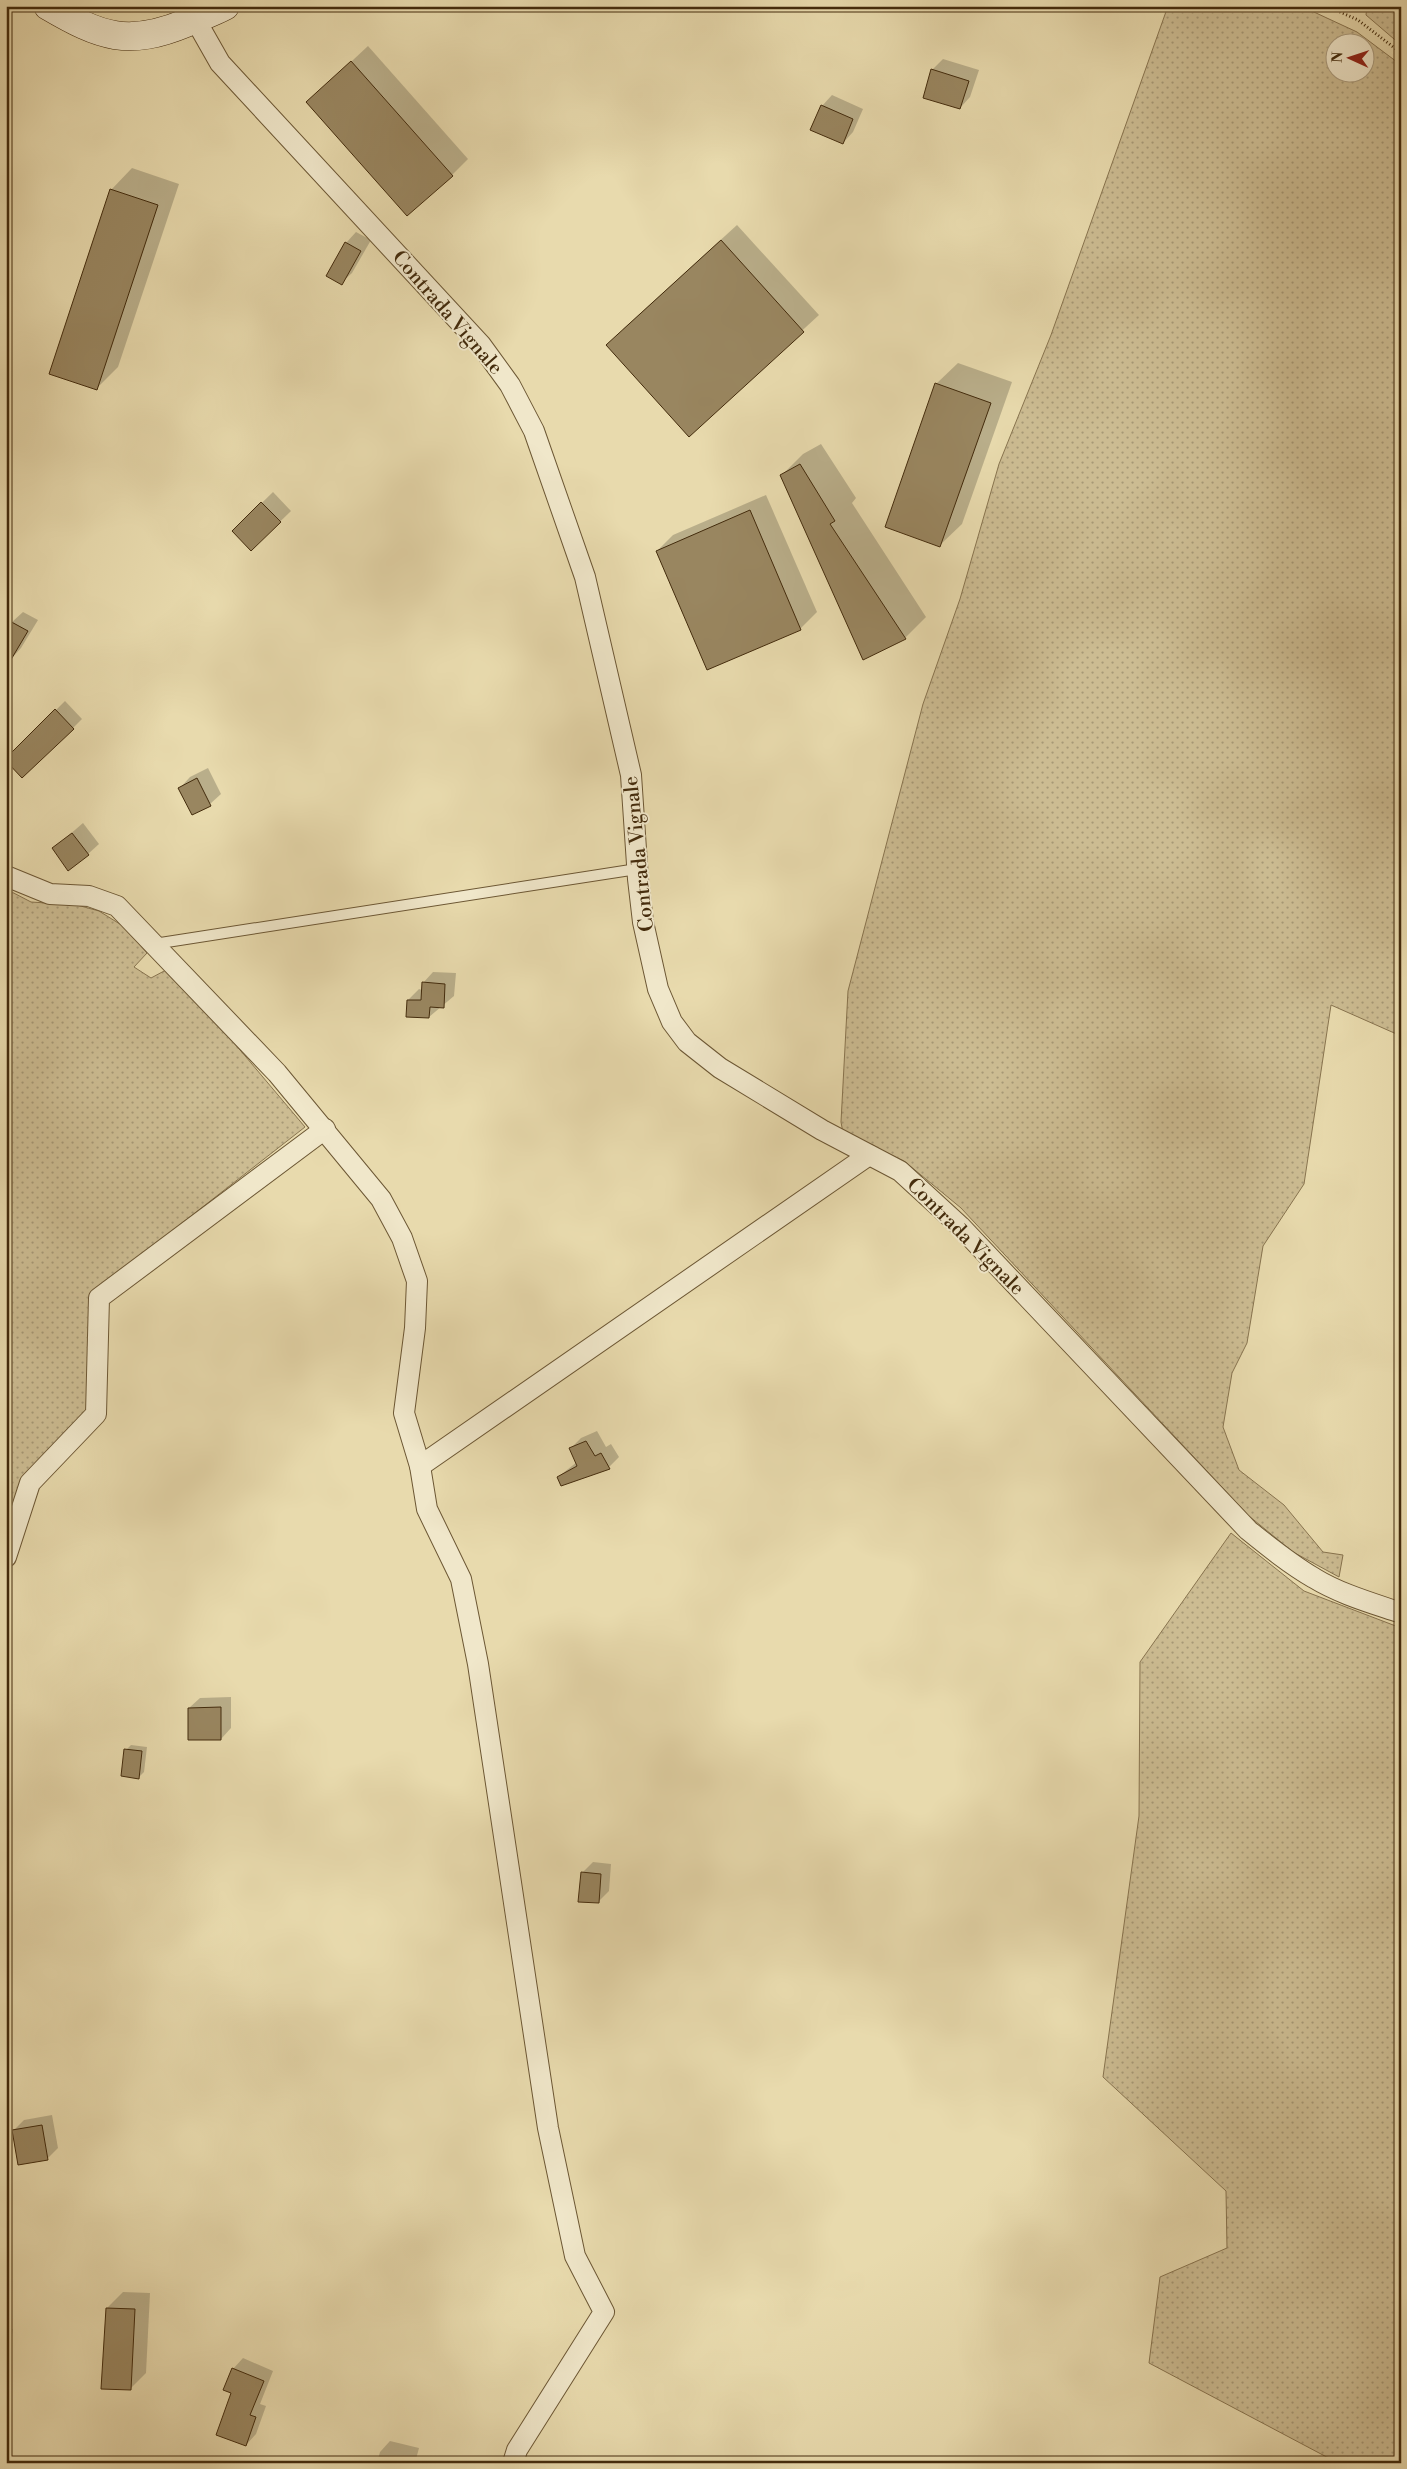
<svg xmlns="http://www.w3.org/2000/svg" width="1407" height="2469" viewBox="0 0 1407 2469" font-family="'Libre Bodoni',serif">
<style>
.grass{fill:url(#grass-dots);stroke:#88744f;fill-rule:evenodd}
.shadow{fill:#0003}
.building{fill:#998660;stroke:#432b0c}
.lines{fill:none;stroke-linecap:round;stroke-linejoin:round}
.service-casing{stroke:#6c5734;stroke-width:12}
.minor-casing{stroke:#6c5734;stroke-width:22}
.secondary-casing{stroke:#432b0c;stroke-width:29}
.path{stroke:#432b0c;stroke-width:3;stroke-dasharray:1 2.5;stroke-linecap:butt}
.service{stroke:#f0e7ca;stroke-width:10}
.minor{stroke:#f0e7ca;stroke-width:20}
.secondary{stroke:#f0e7ca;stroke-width:28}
.labels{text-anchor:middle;stroke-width:4;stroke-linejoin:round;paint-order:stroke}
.street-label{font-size:20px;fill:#432b0c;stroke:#f0e7ca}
</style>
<defs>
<pattern id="grass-dots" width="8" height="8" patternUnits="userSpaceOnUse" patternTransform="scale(1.25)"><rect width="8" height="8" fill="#ccbc92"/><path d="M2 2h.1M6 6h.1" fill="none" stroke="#a79976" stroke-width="1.8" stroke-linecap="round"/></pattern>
</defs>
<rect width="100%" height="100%" fill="#e8daad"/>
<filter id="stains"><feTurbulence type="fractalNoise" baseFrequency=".004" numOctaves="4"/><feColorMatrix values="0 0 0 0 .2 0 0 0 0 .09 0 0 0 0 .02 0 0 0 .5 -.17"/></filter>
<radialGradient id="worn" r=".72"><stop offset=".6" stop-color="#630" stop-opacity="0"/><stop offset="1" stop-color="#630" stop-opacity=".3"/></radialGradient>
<g class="grass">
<path d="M1168 6H1301L1357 32 1401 65V1036L1331 1005 1304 1184 1263 1246 1247 1343 1232 1373 1223 1427 1239 1470 1284 1505 1323 1552 1343 1555 1339 1577 1293 1552 1249 1516 961 1208 904 1161 843 1133 841 1122 848 991 923 704 960 599 999 464 1051 335ZM1334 42H1364V72H1334Z"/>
<polygon points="1367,6 1401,6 1401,45 1366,15"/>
<polygon points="6,889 31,902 77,905 99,911 123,926 147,953 134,967 151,978 166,970 176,974 305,1127 90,1295 87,1411 6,1528"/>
<polygon points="1231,1533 1304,1591 1401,1628 1401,2463 1338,2463 1149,2363 1160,2277 1227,2248 1226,2191 1103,2077 1139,1816 1140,1662"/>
</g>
<g class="shadow">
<polygon points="368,46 468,159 452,175 308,102"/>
<polygon points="943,59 979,70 970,97 960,108 932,70"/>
<polygon points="832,95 863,109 853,132 843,143 822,106"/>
<polygon points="132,168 179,184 118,367 97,388 111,190"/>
<polygon points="737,225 819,315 689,435 623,329"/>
<polygon points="356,232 371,240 352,273 341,283 346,243"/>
<polygon points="958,363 1012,382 962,524 940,545 936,384"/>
<polygon points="821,444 856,498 852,503 926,617 905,638 782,475 803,454"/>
<polygon points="273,492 291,511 251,550 233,531"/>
<polygon points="766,495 817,612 800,629 708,669 657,551 673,535"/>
<polygon points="23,612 38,620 21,648 11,659 6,633 12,622"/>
<polygon points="65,701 82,719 73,728 6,760"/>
<polygon points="208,768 221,794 210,804 180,788 190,777"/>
<polygon points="83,823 99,844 88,854 54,848"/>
<polygon points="433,972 456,973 454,996 429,1017 408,1000 419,989 422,990 423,983"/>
<polygon points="597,1431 606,1447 611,1444 619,1457 609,1467 558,1477 577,1462 571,1448 581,1438"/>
<polygon points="231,1697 231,1728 221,1739 189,1708 200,1698"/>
<polygon points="131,1745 147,1747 144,1772 139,1777 126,1750"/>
<polygon points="593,1862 611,1864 609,1891 598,1902 582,1873"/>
<polygon points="52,2115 58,2148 47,2159 13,2131 24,2120"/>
<polygon points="123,2292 150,2293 146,2373 130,2389 107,2308"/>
<polygon points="6,2328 13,2329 6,2371"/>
<polygon points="243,2358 273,2371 260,2404 266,2406 256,2434 246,2445 233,2393 233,2369"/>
<polygon points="390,2441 419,2448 415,2463 377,2463 380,2452"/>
</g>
<g class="building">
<polygon points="351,61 453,176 407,216 306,102"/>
<polygon points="931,69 969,81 960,109 923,98"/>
<polygon points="821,105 853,119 843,144 810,130"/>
<polygon points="110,189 158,205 97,390 49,374"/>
<polygon points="721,240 804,332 689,437 606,345"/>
<polygon points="345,242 361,251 342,285 326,276"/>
<polygon points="935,383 991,403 940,547 885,527"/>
<polygon points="800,464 835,521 830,524 906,639 863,660 780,475"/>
<polygon points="261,502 281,522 251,551 232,531"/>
<polygon points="750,510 801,630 707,670 656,551"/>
<polygon points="6,619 28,631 6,668"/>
<polygon points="55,709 74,729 22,778 6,761 6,758"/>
<polygon points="197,778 211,806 192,815 178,788"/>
<polygon points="72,833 89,855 68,871 52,848"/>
<polygon points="422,982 445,984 444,1008 430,1007 429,1018 406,1017 407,1000 421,1000"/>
<polygon points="586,1441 595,1456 601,1453 610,1469 561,1486 557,1477 577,1466 569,1448"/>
<polygon points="221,1707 221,1740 188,1740 188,1708"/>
<polygon points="124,1749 142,1751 139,1779 121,1776"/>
<polygon points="581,1872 601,1874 599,1903 578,1902"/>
<polygon points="42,2125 48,2160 18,2165 12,2130"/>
<polygon points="106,2308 135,2309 131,2390 101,2389"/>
<polygon points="232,2368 264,2381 250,2415 256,2417 246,2446 216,2435 231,2393 223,2390"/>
</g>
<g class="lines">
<defs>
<polyline id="service" points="154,944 637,869"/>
<g id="minor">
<path d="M195 19 220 63 481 345 510 385 534 431 585 577 631 775 638 879 643 922 658 989 672 1022 687 1042 720 1068 822 1130 900 1171 960 1226 1248 1530C1269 1547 1290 1564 1314 1578 1340 1594 1372 1603 1401 1613"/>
<polyline points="6,876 50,894 89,896 117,906 277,1073 381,1199 402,1238 417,1281 415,1328 404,1413 420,1466 427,1509 461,1579 478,1664 548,2128 575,2256 604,2312 517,2450 513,2463"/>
<polyline points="420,1466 869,1155"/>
<polyline points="6,1557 30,1483 96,1414 99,1298 325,1129"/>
</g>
<path id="secondary" d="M48 6C101 37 128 47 186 23 199 17 212 13 225 6"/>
</defs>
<use href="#service" class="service-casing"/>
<use href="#minor" class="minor-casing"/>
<use href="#secondary" class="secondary-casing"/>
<polyline class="path" points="1327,6 1358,20 1401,53"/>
<use href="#service" class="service"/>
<use href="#minor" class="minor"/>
<use href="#secondary" class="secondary"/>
</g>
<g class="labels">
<g class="street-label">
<text transform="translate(448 312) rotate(49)" y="7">Contrada Vignale</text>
<text transform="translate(638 854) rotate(-96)" y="7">Contrada Vignale</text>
<text transform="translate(966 1236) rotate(45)" y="7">Contrada Vignale</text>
</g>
</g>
<rect width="1407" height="2469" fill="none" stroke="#e8daad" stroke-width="25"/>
<rect x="8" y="8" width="1392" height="2454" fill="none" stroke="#432b0c" stroke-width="2.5"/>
<rect x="12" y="12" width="1382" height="2444" fill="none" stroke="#432b0c"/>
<g transform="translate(1350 58) rotate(273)"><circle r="24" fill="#f0e7ca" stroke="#ab9c7e"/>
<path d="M0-4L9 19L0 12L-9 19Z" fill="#8f2418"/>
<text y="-8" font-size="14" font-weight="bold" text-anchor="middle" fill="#432b0c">N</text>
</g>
<rect width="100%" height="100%" filter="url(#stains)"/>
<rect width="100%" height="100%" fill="url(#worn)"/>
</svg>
